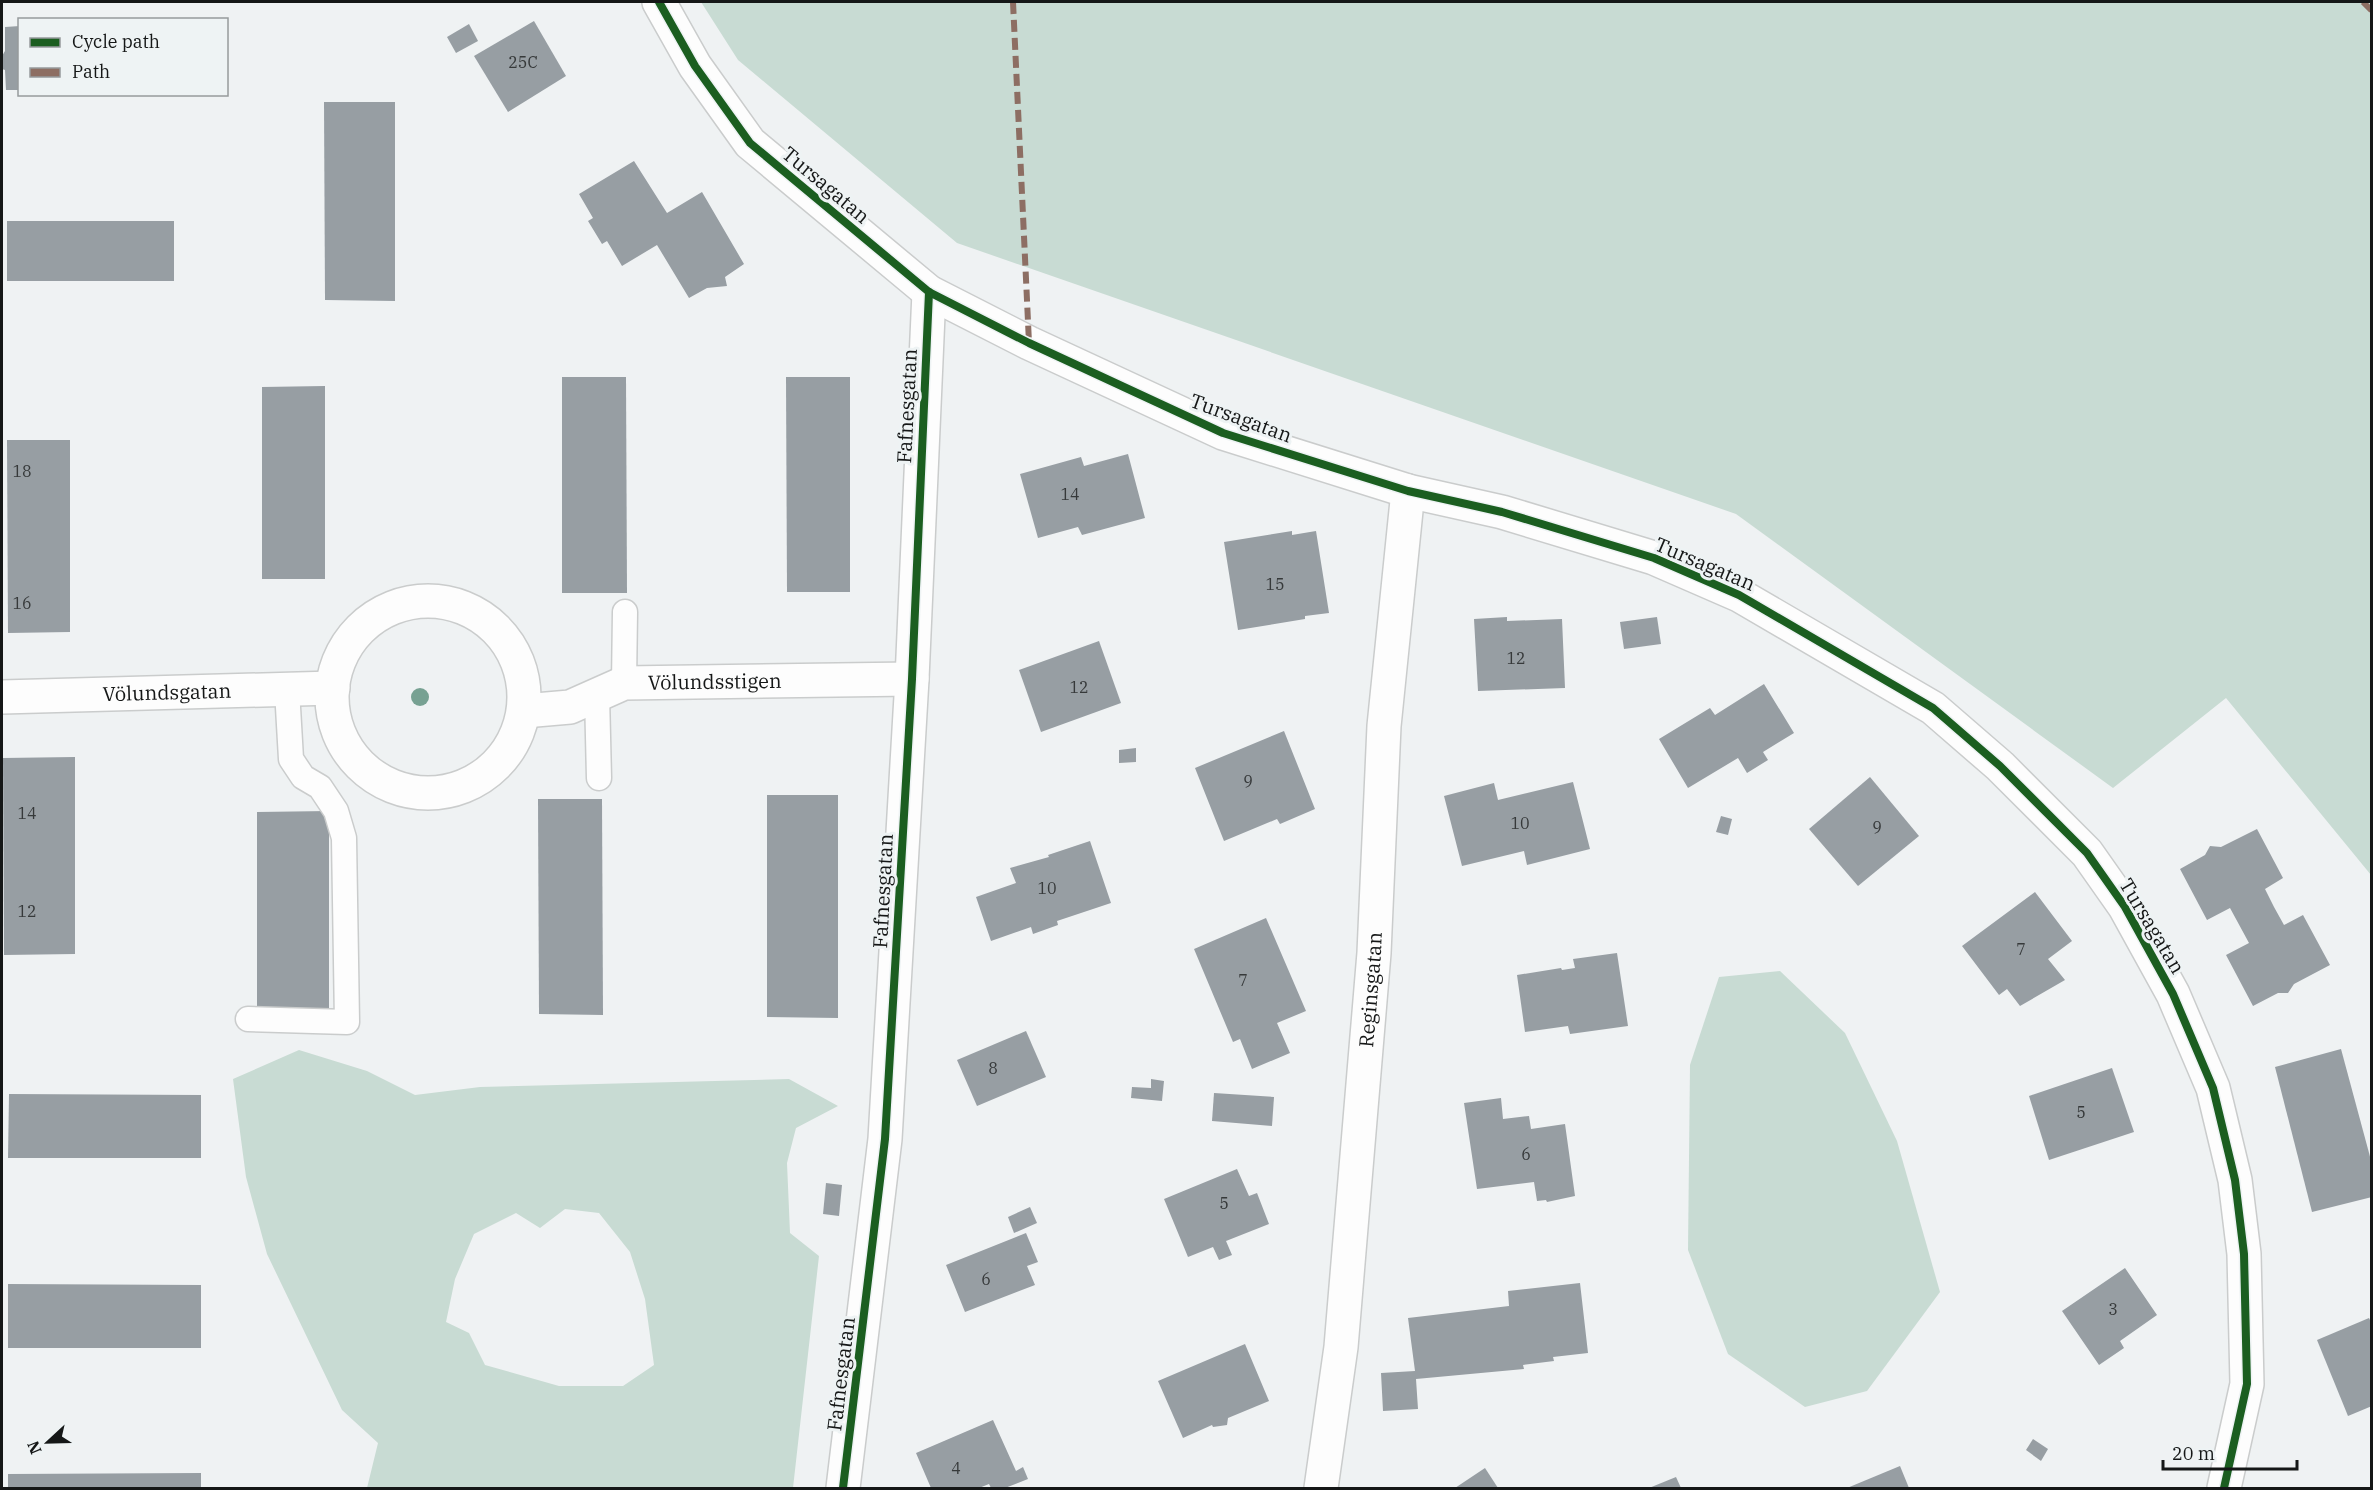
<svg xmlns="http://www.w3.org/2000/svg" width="2373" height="1490" viewBox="0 0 2373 1490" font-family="'IBM Plex Serif',serif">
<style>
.green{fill:#c8dbd3;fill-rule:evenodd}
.building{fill:#979ea3}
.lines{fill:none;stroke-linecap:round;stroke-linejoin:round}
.lane-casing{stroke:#cacccc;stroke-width:27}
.street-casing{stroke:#cacccc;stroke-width:36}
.lane{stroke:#fdfdfd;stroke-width:24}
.street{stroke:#fdfdfd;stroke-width:33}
.quiet{stroke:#8d6e63;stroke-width:6;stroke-dasharray:12 6;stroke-linecap:butt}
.cycleway-casing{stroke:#eef3f4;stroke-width:11}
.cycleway{stroke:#1b5e20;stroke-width:8}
.tree{fill:#77a192}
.labels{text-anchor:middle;stroke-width:6;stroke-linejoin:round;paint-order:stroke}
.number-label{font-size:16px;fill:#36393a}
.street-label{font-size:20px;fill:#151717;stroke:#eef3f4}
</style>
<rect width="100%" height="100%" fill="#eff2f3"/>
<g class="green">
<polygon points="701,2 2371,2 2371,875 2226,698 2113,788 1736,514 957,243 738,60"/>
<polygon points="1780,971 1845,1033 1897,1141 1940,1292 1867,1391 1805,1407 1728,1354 1688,1250 1690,1065 1719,977"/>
<path d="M299 1050 367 1071 415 1095 480 1087 789 1079 838 1106 796 1128 787 1163 790 1233 819 1256 793 1488H367L378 1443 342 1410 267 1254 246 1177 233 1079ZM565 1209 599 1213 630 1252 645 1299 654 1365 623 1386H559L485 1365 469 1333 446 1322 455 1279 474 1234 516 1213 540 1228Z"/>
</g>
<g class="building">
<polygon points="534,21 566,76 508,112 474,56"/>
<polygon points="469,24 478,41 456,53 447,37"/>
<polygon points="20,26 20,90 6,90 5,70 2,69 2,56 5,51 5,27"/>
<polygon points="324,102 395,102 395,301 325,300"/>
<polygon points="634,161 667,213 702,192 744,264 725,277 727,286 707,288 689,298 657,245 622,266 607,241 602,244 588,221 593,218 579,194"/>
<rect x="7" y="221" width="167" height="60"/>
<polygon points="562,377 626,377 627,593 562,593"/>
<polygon points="786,377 850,377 850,592 787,592"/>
<polygon points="325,386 325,579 262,579 262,387"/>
<polygon points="7,440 70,440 70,632 8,633"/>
<polygon points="1128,454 1145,518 1082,535 1078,527 1038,538 1020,474 1081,457 1084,466"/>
<polygon points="1292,531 1292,535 1316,531 1329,613 1305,616 1305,619 1238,630 1224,542"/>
<polygon points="1507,617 1507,621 1562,619 1565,688 1478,691 1474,619"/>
<polygon points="1657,617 1661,644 1624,649 1620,622"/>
<polygon points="1099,641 1121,703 1041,732 1019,670"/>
<polygon points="1764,684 1794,733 1763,752 1768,760 1747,773 1738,758 1688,788 1659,739 1710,708 1715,715"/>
<polygon points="1284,731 1315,809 1280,824 1277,819 1224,841 1195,768"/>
<polygon points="1136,748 1136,762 1119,763 1119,750"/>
<polygon points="75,757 75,954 4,955 3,758"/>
<polygon points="1870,777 1919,836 1858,886 1809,829"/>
<polygon points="1573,782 1590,849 1527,865 1524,851 1462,866 1444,796 1494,783 1498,800"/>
<polygon points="767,795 838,795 838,1018 767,1017"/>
<polygon points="538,799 602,799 603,1015 539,1014"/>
<polygon points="329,811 329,1011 257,1010 257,812"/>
<polygon points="1721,816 1732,819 1728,835 1716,832"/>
<polygon points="2257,829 2283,878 2265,889 2274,907 2284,925 2303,915 2330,965 2294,984 2288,993 2278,993 2253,1006 2226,955 2249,943 2230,908 2207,920 2180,869 2205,855 2210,846 2221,847"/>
<polygon points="1090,841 1111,903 1057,921 1058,925 1033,934 1031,927 991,941 976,897 1016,883 1010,868 1049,857 1048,855"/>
<polygon points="2035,892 2072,941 2048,959 2065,980 2020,1006 2007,989 1999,995 1962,946"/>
<polygon points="1266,918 1306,1011 1277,1023 1290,1053 1252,1069 1240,1039 1233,1042 1194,949"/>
<polygon points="1617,953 1628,1026 1570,1034 1568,1026 1525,1032 1517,975 1561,968 1562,970 1575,968 1573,959"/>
<polygon points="1026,1031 1046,1077 977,1106 957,1060"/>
<polygon points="2341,1049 2372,1164 2372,1197 2312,1212 2275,1067"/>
<polygon points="2112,1068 2134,1132 2049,1160 2029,1096"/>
<polygon points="1151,1079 1164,1081 1162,1101 1131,1098 1132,1087 1151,1088"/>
<polygon points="1214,1093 1274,1097 1272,1126 1212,1121"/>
<polygon points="9,1094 201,1095 201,1158 8,1158"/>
<polygon points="1501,1098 1503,1119 1529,1116 1531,1129 1565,1124 1575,1196 1547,1202 1546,1200 1537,1201 1534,1182 1477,1189 1464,1103"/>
<polygon points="1237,1169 1249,1196 1257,1193 1269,1224 1226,1241 1232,1255 1219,1260 1213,1247 1188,1257 1164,1199"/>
<polygon points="826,1183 842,1185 839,1216 823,1214"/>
<polygon points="1030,1207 1037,1223 1014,1233 1008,1217"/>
<polygon points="1026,1233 1038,1262 1027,1266 1035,1285 965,1312 946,1265"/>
<polygon points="2125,1268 2157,1315 2120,1341 2124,1348 2099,1365 2062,1311"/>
<polygon points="1580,1283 1588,1353 1553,1357 1554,1361 1523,1365 1524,1369 1416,1379 1418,1409 1383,1411 1381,1373 1415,1371 1408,1318 1509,1306 1508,1291"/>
<polygon points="8,1284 201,1285 201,1348 8,1348"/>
<polygon points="2369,1318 2372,1324 2372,1406 2348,1416 2317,1340"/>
<polygon points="1245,1344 1269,1401 1228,1418 1227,1425 1213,1427 1212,1425 1183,1438 1158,1381"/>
<polygon points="993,1420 1016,1471 1023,1467 1028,1479 1005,1488 991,1488 989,1484 979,1488 931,1488 916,1453"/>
<polygon points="2033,1439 2048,1449 2041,1461 2026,1450"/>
<polygon points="1900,1466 1909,1488 1847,1488"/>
<polygon points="1485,1468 1498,1488 1455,1488"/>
<polygon points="201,1473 201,1488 8,1488 8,1474"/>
<polygon points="1676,1477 1681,1488 1649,1488"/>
</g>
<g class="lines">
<defs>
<g id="lane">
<polyline points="624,683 625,612"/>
<polyline points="597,695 599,778"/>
<polyline points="248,1019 347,1022 344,838 336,811 320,787 303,777 291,759 287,690"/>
</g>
<g id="street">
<polyline points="659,2 695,66 750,143 929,292 1029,343 1223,433 1408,491 1502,512 1654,558 1739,595 1933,708 2000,766 2087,853 2125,907 2173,994 2213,1088 2235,1180 2244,1254 2247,1384 2224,1488"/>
<circle cx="428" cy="697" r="96"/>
<path id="s1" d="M2 697 333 688"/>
<path id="s2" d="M524 711 570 707 624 683 912 679"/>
<polyline points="843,1488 885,1139 912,679 929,292"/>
<path id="s3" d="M1321 1488 1341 1347 1374 953 1384 726 1408 491"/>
</g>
</defs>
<use href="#lane" class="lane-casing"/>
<use href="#street" class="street-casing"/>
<use href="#lane" class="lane"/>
<use href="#street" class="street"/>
<g class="quiet">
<polyline points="1013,2 1029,343"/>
<polyline points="2363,2 2372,11"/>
</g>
<defs>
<g id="cycleway">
<polyline points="659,2 695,66 750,143 929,292 1029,343 1223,433 1408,491 1502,512 1654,558 1739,595 1933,708 2000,766 2087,853 2125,907 2173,994 2213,1088 2235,1180 2244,1254 2247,1384 2224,1488"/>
<polyline points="843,1488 885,1139 912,679 929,292"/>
</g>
</defs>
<use href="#cycleway" class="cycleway-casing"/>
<use href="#cycleway" class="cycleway"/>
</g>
<circle class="tree" cx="420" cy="697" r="9"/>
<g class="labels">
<g class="number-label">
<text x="523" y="68">25C</text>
<text x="22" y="477">18</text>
<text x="1070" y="500">14</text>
<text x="1275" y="590">15</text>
<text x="22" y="609">16</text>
<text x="1516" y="664">12</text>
<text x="1079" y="693">12</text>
<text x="1248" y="787">9</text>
<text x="27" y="819">14</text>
<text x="1520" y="829">10</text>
<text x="1877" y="833">9</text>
<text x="1047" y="894">10</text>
<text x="27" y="917">12</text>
<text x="2021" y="955">7</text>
<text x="1243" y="986">7</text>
<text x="993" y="1074">8</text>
<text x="2081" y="1118">5</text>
<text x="1526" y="1160">6</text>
<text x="1224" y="1209">5</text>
<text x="986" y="1285">6</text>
<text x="2113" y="1315">3</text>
<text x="956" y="1474">4</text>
</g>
<g class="street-label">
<text transform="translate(826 185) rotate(40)" y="7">Tursagatan</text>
<text transform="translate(907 406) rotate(-87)" y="7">Fafnesgatan</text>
<text transform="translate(1241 418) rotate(20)" y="7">Tursagatan</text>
<text transform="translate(1705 564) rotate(23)" y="7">Tursagatan</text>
<text dy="7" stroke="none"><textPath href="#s2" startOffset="196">Völundsstigen</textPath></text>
<text dy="7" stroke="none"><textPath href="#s1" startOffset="165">Völundsgatan</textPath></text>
<text transform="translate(883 891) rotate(-87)" y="7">Fafnesgatan</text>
<text transform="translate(2152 926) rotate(59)" y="7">Tursagatan</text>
<text dy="7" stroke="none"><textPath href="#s3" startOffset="501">Reginsgatan</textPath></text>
<text transform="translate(841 1374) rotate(-83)" y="7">Fafnesgatan</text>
</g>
</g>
<rect width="2373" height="1490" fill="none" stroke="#151717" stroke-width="6"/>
<rect x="18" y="18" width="210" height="78" fill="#eef3f4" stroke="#979b9c" stroke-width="1.5"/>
<rect x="30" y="38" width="30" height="9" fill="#1b5e20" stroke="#979b9c" stroke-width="1.5"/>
<text x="72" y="48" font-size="18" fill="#151717">Cycle path</text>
<rect x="30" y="68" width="30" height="9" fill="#8d6e63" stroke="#979b9c" stroke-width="1.5"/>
<text x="72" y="78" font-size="18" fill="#151717">Path</text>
<g transform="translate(48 1442) rotate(248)" stroke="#eef3f4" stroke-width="4.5" paint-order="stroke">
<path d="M0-4.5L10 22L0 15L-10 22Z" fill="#151717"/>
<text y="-9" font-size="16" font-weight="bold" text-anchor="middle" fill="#151717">N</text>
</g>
<path d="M2163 1460v9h134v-9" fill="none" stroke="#151717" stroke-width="3"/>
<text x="2172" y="1460" font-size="18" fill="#151717" stroke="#eef3f4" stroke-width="4.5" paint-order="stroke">20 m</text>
</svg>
